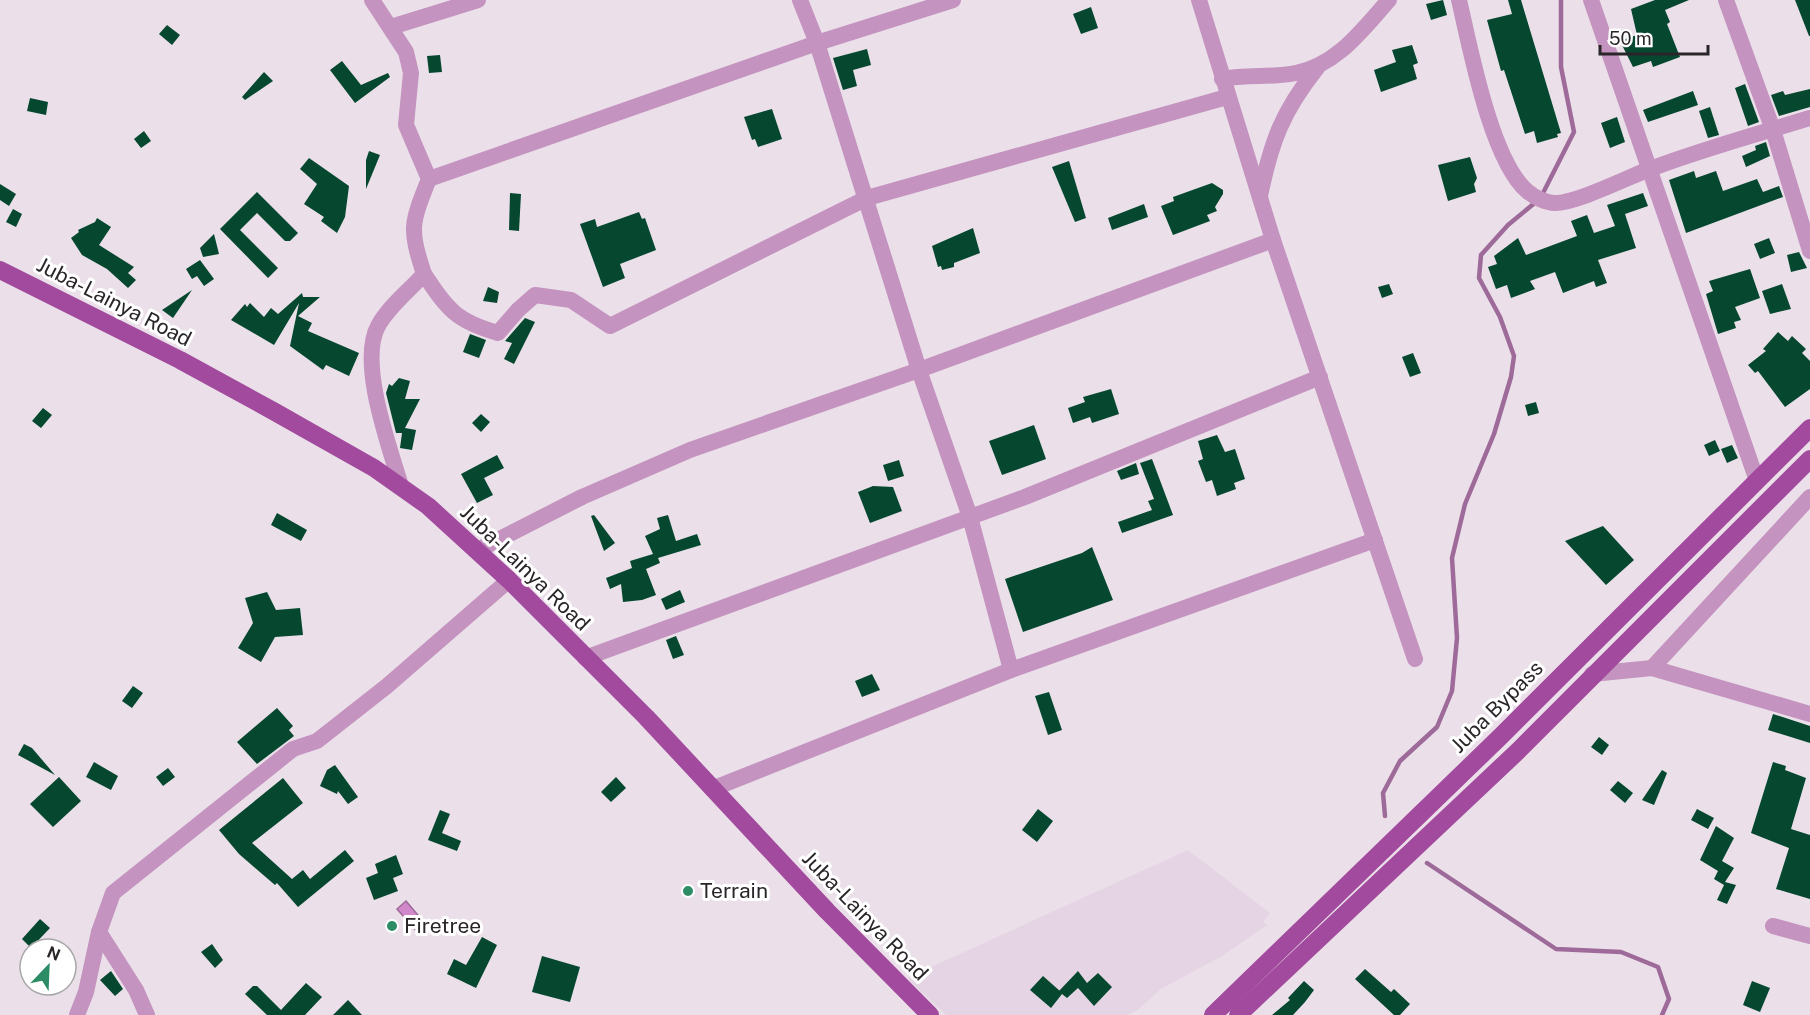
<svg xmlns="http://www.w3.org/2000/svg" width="1810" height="1015" viewBox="0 0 1810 1015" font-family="'Public Sans',sans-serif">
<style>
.built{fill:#e5d4e3}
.water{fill:#d088ca;stroke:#9e6a9a;stroke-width:1.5}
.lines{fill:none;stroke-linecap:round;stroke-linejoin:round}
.stream{stroke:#9e6a9a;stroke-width:4.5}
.building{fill:#05472f}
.street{stroke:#c493bf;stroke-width:16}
.primary{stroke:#a24a9d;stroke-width:18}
.poi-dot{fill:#2c8c65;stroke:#fff;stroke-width:2}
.labels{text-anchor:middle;stroke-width:6;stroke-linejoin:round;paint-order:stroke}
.street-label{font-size:21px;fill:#292529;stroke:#fff}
.poi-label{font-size:21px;fill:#292529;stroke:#fff;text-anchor:start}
</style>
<rect width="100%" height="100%" fill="#ebe0e9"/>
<polygon class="built" points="1188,850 1270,913 1263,922 1267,925 1222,956 1161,989 1139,1009 1128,1015 946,1015 907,978"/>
<polygon class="water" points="406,901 427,926 418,933 397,909"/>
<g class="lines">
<g class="stream">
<polyline points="1542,195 1574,132 1561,67 1561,0"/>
<polyline points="1385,816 1383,793 1400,761 1437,727 1452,691 1457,638 1452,558 1465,504 1494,434 1511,377 1514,356 1500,317 1479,278 1481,255 1508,225 1537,201"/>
<polyline points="1427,863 1556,949 1621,952 1658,967 1669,999 1662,1015"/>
</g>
</g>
<g class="building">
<polygon points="1443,0 1447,15 1431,20 1426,4"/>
<polygon points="1508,0 1521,0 1561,133 1557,134 1558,137 1537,143 1534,131 1525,134 1504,70 1501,71 1487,20 1512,14"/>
<polygon points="1655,0 1689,0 1665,10 1670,22 1667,24 1680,57 1653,67 1651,61 1633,67 1620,41 1637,35 1631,9"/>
<polygon points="1795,0 1810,0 1810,36 1809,36"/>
<polygon points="1091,7 1098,28 1081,34 1073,14"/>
<polygon points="167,25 180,35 172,45 159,34"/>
<polygon points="1412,45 1418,63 1413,65 1417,79 1381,92 1374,70 1396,62 1392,50"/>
<polygon points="867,49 871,65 853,70 857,86 843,90 833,58"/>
<polygon points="440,55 442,72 429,73 427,56"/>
<polygon points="342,61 361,85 388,73 390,77 355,103 330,70"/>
<polygon points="264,72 273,81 245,100 242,97"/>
<polygon points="1745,84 1759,122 1748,126 1735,88"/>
<polygon points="1810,89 1810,107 1779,116 1771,95 1783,91 1785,95"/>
<polygon points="1693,91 1698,105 1648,122 1643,110"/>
<polygon points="30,98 48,102 46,115 27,111"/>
<polygon points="1710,107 1719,135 1708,138 1699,111"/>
<polygon points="772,109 782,139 758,147 755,139 752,140 744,117"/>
<polygon points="1617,117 1625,142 1610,148 1601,123"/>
<polygon points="144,131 151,141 141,148 134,139"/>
<polygon points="1766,142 1770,156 1746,167 1742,156 1756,150 1755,146"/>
<polygon points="369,151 380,155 366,189 366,160"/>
<polygon points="1470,157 1477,178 1474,184 1476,192 1448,201 1438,165"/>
<polygon points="309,158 349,186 345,217 337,233 321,221 324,217 304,204 317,184 300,169"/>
<polygon points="1069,161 1086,218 1075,222 1052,167"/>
<polygon points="1694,171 1696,178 1716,171 1723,191 1757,179 1763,192 1779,186 1783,197 1686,233 1669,180"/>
<polygon points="1212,183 1223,190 1223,194 1215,207 1217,211 1207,215 1210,221 1173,235 1161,206 1174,201 1173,197"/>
<polygon points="0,184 16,194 9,206 0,200"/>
<polygon points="257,192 298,233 290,241 285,241 257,213 240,230 278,268 268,278 220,229"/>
<polygon points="510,193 521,194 519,231 509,230"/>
<polygon points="1643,193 1648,206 1625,214 1636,248 1598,260 1607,283 1596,287 1594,281 1563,293 1555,272 1530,281 1535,289 1511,298 1507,285 1496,289 1488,267 1497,264 1494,256 1518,238 1526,255 1577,236 1571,221 1587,215 1594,233 1615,226 1607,205"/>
<polygon points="1144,204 1148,217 1112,230 1108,218"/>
<polygon points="13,209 22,214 16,227 6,222"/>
<polygon points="639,212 642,219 645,218 656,250 620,264 625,278 603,287 580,224 595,219 597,227"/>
<polygon points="97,218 111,227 99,245 134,267 128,273 136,280 128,288 107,269 82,255 71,238 79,232 78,230 95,222"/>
<polygon points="973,228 980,253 954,263 954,267 942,270 941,266 938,267 932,246"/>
<polygon points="214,234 219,254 203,257 200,248"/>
<polygon points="1769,238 1775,253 1760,259 1754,244"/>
<polygon points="1799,252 1807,268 1791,272 1787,255"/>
<polygon points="200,260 214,279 204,286 197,276 192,279 186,269"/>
<polygon points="1750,269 1760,298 1735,307 1741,320 1734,322 1736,328 1718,334 1706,294 1713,291 1709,281"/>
<polygon points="1389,284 1393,294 1382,298 1378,287"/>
<polygon points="1782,284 1791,309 1770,314 1762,291"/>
<polygon points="488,287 499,292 497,303 483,301"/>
<polygon points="192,290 173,318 162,310"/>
<polygon points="302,293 303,297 320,297 298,316 312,323 308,331 359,353 349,376 326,365 323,370 290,346 299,303 274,345 231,320 245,304 247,307 250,303 264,317 271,308 278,314"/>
<polygon points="525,318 535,322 514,364 504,359 512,343 505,341"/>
<polygon points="1778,332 1788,341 1792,336 1806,349 1802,353 1810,361 1810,389 1785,407 1758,371 1755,373 1748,365 1766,351 1763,349"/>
<polygon points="470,334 486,340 479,358 463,352"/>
<polygon points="1413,353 1421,373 1410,377 1402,357"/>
<polygon points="399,378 410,381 405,399 420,399 405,428 416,430 412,450 400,448 402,433 396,433 386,393 389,384 392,386"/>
<polygon points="1111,389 1119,414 1092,423 1090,417 1073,423 1068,408 1085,402 1083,397"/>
<polygon points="1536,402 1539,413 1528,416 1525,405"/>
<polygon points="43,408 52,415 41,428 32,421"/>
<polygon points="481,414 490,422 481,432 472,423"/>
<polygon points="1034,425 1046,459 1002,475 989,441"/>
<polygon points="1217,435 1225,452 1235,449 1245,479 1234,483 1236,489 1217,496 1212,480 1206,482 1198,461 1203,459 1198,441"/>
<polygon points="1715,440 1720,451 1709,456 1704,445"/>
<polygon points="1732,445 1738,458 1727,463 1721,449"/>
<polygon points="497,455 504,468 484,478 493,495 477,503 461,474"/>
<polygon points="1152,459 1173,515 1122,533 1118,522 1152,510 1148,501 1154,499 1140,463"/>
<polygon points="899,460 904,476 888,481 883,465"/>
<polygon points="1136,463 1139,474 1121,480 1117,471"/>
<polygon points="873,486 893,487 902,511 870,523 858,492"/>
<polygon points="277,513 307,530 301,541 271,525"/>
<polygon points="594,515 615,543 604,551 591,516"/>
<polygon points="668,515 676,541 697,534 701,545 658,558 660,563 646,569 656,595 642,600 623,602 621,584 610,589 606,578 632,568 630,561 653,554 645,536 660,529 657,518"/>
<polygon points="1603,526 1634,560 1606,585 1565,541"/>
<polygon points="1092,547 1113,600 1023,632 1005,579 1082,553"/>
<polygon points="680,590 685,602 666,610 661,599"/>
<polygon points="267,592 276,610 300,608 303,635 275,637 261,662 238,648 253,623 245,598"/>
<polygon points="676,636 684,655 673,659 666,640"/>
<polygon points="872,674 880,690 862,697 855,681"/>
<polygon points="133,686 143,693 132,708 122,701"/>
<polygon points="1049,692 1062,730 1048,735 1035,696"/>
<polygon points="277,708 293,726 289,730 294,736 257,764 237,742"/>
<polygon points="1773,714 1810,726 1810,743 1768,730"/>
<polygon points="1599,737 1609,745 1602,755 1591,747"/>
<polygon points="24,744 32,748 55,775 18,755"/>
<polygon points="94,762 118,776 111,790 86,777"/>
<polygon points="1773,762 1786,766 1785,770 1806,778 1791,829 1810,835 1810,899 1776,889 1789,848 1751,833"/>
<polygon points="335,765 358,797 348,804 338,791 337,794 320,786 327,770"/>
<polygon points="168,768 175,777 163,786 156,777"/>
<polygon points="1662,770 1667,773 1654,805 1642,800"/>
<polygon points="59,777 81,801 53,827 30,804"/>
<polygon points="616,777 626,788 611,802 601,792"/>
<polygon points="283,778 303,803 252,843 292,879 303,870 310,879 345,850 354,861 298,907 277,883 275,885 239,854 219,830"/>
<polygon points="1618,781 1633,793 1625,803 1610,790"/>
<polygon points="1038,809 1053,821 1037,842 1022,830"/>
<polygon points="1697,809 1714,818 1708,829 1691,820"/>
<polygon points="440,810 450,814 442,833 461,841 457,851 428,840"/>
<polygon points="1716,826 1734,838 1722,861 1734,868 1725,882 1736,885 1727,904 1717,900 1724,885 1714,879 1718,871 1700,860"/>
<polygon points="396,855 403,874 393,878 398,891 374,900 366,878 378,873 375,864"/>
<polygon points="40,919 50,928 31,948 22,939"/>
<polygon points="482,937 497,945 476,988 447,974 454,959 466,965"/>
<polygon points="212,944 223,960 215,968 201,952"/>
<polygon points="542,956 580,967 570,1002 532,992"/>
<polygon points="1365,969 1391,992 1394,989 1410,1004 1400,1015 1394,1015 1355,979"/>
<polygon points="111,971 123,989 115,996 100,980"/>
<polygon points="1078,971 1087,983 1098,973 1112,987 1094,1006 1078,988 1067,998 1062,994 1051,1008 1030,990 1043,976 1061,992 1059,991"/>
<polygon points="1304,981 1314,990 1305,1002 1293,1015 1272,1015 1290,1000 1288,998"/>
<polygon points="1752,981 1770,988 1760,1012 1743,1005"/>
<polygon points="306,983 322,997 305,1015 267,1015 245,994 253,986 257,986 281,1010"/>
<polygon points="348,1000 362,1015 333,1015"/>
</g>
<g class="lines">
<g class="street">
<path d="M372 0 406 52 411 73 406 125 429 179C411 224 409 228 424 274 409 291 389 306 378 326 358 363 390 448 401 486"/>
<polyline points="1199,0 1273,240 1415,659"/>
<path d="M1459 0C1470 47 1491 160 1527 191 1534 197 1546 203 1555 203 1576 203 1624 179 1645 171 1699 150 1755 135 1810 118"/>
<polyline points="1591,0 1757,481"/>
<polyline points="1726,0 1773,130 1810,251"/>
<polyline points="391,27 478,0"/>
<path d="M1222 79C1247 74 1272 78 1296 73 1337 65 1362 30 1389 0"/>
<polyline points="429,179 817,43 953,0"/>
<path d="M1260 196C1271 142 1282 112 1317 68"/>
<path d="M424 274C448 310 456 321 498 333L518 310 535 295 571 300 610 326 867 198 1227 97"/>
<polyline points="478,550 582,497 690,450 919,370 1273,240"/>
<polyline points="585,658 1025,497 1320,377"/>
<polyline points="1652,668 1810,497"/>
<polyline points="1011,670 1375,540"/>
<polyline points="1592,674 1652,668 1810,714"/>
<polyline points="712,789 1011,670 970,517 919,370 817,43 800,0"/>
<polyline points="1773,926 1810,936"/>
<polyline points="99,932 136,990 147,1015"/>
<polyline points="77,1015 86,992 99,932 113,893 293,749 317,741 387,686 509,580"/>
</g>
<g class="primary">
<polyline points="0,270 180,360 275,412 374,468 428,506 509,580 646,717 827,911 930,1015"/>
<polyline points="1213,1015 1501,736 1810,428"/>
<polyline points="1238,1015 1518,751 1810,459"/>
</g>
</g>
<g class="poi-dot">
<circle cx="688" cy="891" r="6"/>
<circle cx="392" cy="926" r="6"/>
</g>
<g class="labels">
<g class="street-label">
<text transform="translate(114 302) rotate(27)" y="7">Juba-Lainya Road</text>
<text transform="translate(525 568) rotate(44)" y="7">Juba-Lainya Road</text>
<text transform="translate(1497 707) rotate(-45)" y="7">Juba Bypass</text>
<text transform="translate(865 916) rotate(46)" y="7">Juba-Lainya Road</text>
</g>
<g class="poi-label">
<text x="700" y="898">Terrain</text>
<text x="404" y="933">Firetree</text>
</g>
</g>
<g transform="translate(48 967) rotate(23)"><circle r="28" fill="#ffffff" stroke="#a9a8a9" stroke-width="1.5"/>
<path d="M0-4.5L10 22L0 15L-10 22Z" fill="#2c8c65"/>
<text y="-9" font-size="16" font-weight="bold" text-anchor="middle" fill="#292529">N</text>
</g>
<path d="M1600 45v9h108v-9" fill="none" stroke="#292529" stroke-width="3"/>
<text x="1609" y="45" font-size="18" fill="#292529" stroke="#ffffff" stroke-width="4.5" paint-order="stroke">50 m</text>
</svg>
